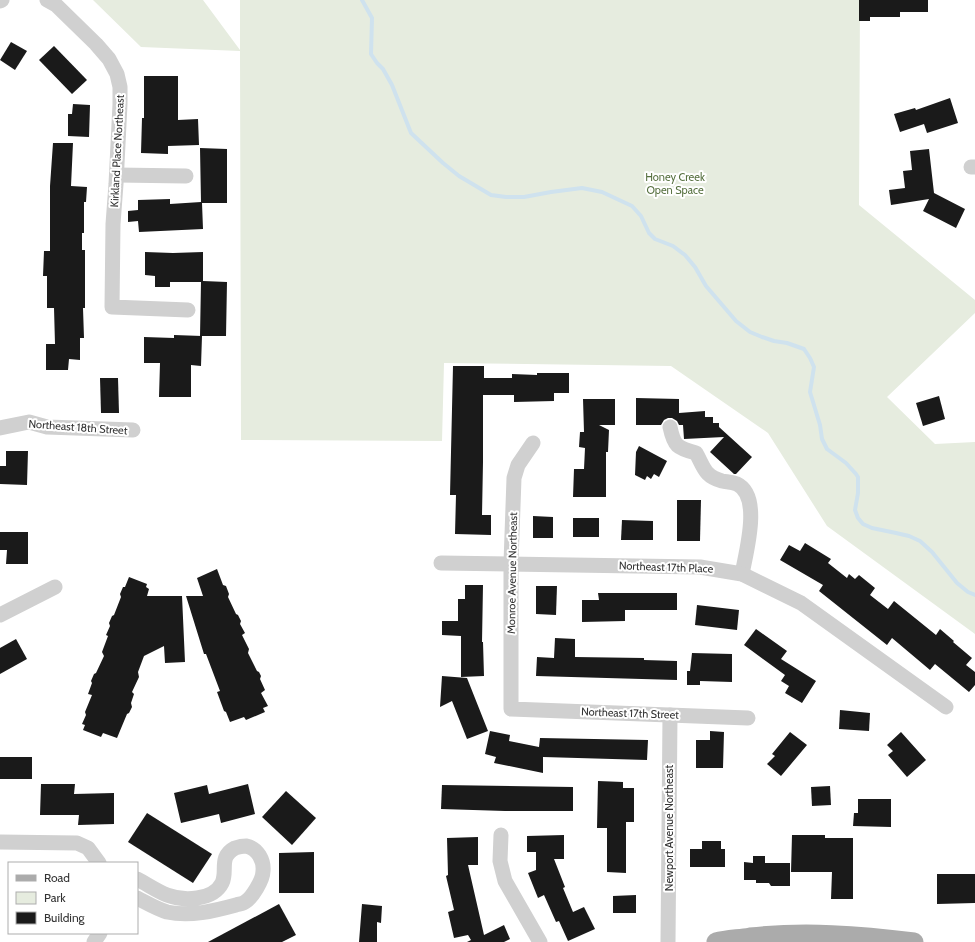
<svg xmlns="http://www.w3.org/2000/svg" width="975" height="942" viewBox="0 0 975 942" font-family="Cabin,sans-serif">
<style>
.green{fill:#e6ecdf}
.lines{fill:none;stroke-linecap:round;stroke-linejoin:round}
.stream{stroke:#cfe2ee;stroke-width:4}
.building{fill:#1a1a1a}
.minor{stroke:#d0d0d0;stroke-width:15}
.major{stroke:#ababab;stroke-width:19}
.labels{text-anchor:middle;stroke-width:4;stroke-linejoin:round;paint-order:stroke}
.street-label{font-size:11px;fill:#333;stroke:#fff}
.park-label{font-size:11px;fill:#56703f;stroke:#fff}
</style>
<rect width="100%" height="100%" fill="#fff"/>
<polygon class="green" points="93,0 203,0 240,50 240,0 860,0 859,205 975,300 975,313 887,397 935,444 975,442 975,634 827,526 768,433 671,366 444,363 442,441 241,440 240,51 141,47"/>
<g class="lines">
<polyline class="stream" points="362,0 372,18 371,54 377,63 383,69 392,85 411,133 443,163 459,176 491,195 506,197 524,197 551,192 582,188 602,192 632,206 641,216 649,233 655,239 673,246 685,255 695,267 706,286 736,321 750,332 762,337 774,341 787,343 804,349 810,358 814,367 810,392 820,425 822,439 827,449 846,463 856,474 858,477 858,493 855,510 858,518 863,524 872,528 896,533 909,536 920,541 932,552 957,583 968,592 975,595"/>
</g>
<g class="building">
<polygon points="859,0 928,0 928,12 900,12 900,17 870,17 870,21 859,21"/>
<polygon points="11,42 27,51 15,70 0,60"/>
<polygon points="54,46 87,80 72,94 39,60"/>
<polygon points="144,76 178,76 178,120 198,119 199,145 168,146 168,154 141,153 142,118 144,118"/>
<polygon points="950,98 958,123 927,133 924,124 900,132 894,114 915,108 916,110"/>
<polygon points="73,104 90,105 89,137 68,136 68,114 72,114"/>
<polygon points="53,143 73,143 71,186 87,187 86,202 84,202 84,233 82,233 82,250 85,250 85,308 83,308 84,338 80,338 80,360 69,359 68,370 46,370 46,344 55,344 54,308 47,308 47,276 43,276 44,251 50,251 50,186"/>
<polygon points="200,148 227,149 227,203 202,203 203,229 139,232 138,221 128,222 128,211 138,210 138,200 170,199 170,204 201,202"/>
<polygon points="929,149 934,193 965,209 956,228 923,211 929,199 891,205 889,190 905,188 903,171 912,170 910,151"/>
<polygon points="145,252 173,253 203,252 203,281 227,282 226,336 200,336 201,282 170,282 170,287 155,287 155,276 145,275"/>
<polygon points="174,335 202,336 201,366 191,365 191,397 159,397 160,363 144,363 144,337 174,338"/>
<polygon points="453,366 484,366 484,378 512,378 512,374 537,375 537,373 569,373 569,393 554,393 554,401 514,402 514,395 483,395 483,462 482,515 491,515 491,535 455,534 456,495 450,495"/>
<polygon points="100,378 118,378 119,413 101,413"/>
<polygon points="939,396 945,419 923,426 916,403"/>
<polygon points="636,398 679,399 679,413 705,411 705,417 713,417 713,423 719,423 719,427 752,457 736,474 734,474 710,452 724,437 684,439 683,425 679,425 677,421 672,418 668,418 664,420 661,425 636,425"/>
<polygon points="583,399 615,399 615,425 599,425 609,430 608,452 606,452 606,497 573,497 574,469 584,469 585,448 579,447 580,432 584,432"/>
<polygon points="639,446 667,461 659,477 654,474 651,479 647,476 645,480 635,475 636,452"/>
<polygon points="6,451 28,451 27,485 0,484 0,466 6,466"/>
<polygon points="677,500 701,500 700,541 677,541"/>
<polygon points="533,516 553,517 553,538 533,538"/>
<rect x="573" y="518" width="26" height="19"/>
<polygon points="622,520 653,521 653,540 621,540"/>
<polygon points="0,532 28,532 28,564 6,564 7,550 0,550"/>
<polygon points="805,543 831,559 828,563 847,578 849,574 855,579 859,575 875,588 870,595 888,609 894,601 936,635 940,629 954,641 953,642 972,658 966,665 975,672 975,685 969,692 935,664 930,670 892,638 887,645 819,591 823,585 780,560 789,545 800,551"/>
<polygon points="217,569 223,585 226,586 229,594 228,597 236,614 238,615 241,621 240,624 245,633 242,635 249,649 248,653 257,671 259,672 261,676 260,679 265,690 261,693 268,706 263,708 265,712 246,720 244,717 230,722 226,712 224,711 217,692 220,691 206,654 204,654 186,596 203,596 197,578"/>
<polygon points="129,577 147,584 146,587 149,589 147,596 182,596 185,662 165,663 164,646 144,656 138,672 139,677 132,692 134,694 131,703 132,707 129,713 127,714 117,738 103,733 101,737 83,730 85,725 82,724 86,715 85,712 92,695 88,694 92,683 91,681 94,674 96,673 104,656 102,652 108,636 106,635 110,626 109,623 112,616 114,615 121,597 120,594 123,587 125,587"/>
<polygon points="465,585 483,585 482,642 483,642 484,676 461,677 461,636 442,635 442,621 458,621 458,599 465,599"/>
<polygon points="536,586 557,586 556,615 536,614"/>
<polygon points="598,593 677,593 677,610 625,610 625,621 582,622 582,600 599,600"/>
<polygon points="697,605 739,610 737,630 695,625"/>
<polygon points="756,629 787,651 781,659 816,681 802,703 785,693 789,686 781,681 785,675 744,645"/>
<polygon points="555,638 575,639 575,657 644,658 644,660 677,661 677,680 536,676 537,657 554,658"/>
<polygon points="16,639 27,659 0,674 0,648"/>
<polygon points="692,653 732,654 732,682 700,681 700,685 687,685 687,671 690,671"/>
<polygon points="442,676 467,678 488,731 467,739 452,701 440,707"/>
<polygon points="840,710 870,713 869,731 839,729"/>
<polygon points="490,731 510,735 509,741 539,747 540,738 648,740 647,760 543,757 543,773 494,763 496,757 485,754"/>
<polygon points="710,731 724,732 723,768 696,768 696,740 710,740"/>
<polygon points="790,732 807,745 781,776 767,764 775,756 772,754"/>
<polygon points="901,732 926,760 907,777 888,755 893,751 887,745"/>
<rect x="0" y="757" width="32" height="22"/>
<polygon points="598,781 623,782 623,788 634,788 634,822 626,822 626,873 607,872 607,828 597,828"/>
<polygon points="41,784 75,784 74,794 114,793 114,824 78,825 79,815 40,815"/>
<polygon points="248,784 255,814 221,823 219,814 181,823 174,793 207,785 209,794"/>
<polygon points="442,785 573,787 573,811 505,811 441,809"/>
<polygon points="830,786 831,805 812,806 811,787"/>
<polygon points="286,791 316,818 292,845 262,817"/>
<polygon points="858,799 891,799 891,827 853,826 854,813 858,813"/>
<polygon points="147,813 212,854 193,883 128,842"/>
<polygon points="564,835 564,859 554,859 565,887 563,888 573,912 584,907 595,929 568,941 559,921 556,922 544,895 538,898 528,873 536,870 536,852 527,852 527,836"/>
<polygon points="792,835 825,835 825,838 853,838 853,899 831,899 832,872 791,872"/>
<polygon points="478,837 478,865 468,865 484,935 504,925 510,939 504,942 467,942 471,940 468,935 454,938 448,912 454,910 446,876 448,875 447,838"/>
<polygon points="702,841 721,841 721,849 725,849 725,867 690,867 690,849 702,849"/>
<polygon points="314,852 314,893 279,893 279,853"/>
<polygon points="753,856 765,856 765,863 790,863 790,886 771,886 769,883 756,883 756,880 744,880 744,862 753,863"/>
<polygon points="937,874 975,874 975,903 937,904"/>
<polygon points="636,895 636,913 613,913 613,896"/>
<polygon points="279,904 296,935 282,942 208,942"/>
<polygon points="362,904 382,906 381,923 377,922 377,942 359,942"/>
</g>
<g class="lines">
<g class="minor">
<polyline points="47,0 56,5 96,44 109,59 117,74 120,87 120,104 116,184 113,224 112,307 188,310"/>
<polyline points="0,1 2,0"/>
<polyline points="971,167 975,167"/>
<polyline points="117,175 186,176"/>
<path d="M670 427C674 446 677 448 696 453 704 467 704 476 722 481 727 482 732 482 737 484 762 496 746 552 742 574"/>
<polyline points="0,428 29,422 47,427 133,430"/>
<polyline points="533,443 518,465 514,478 511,563 511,709 748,718"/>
<polyline points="441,563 700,567 742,574 801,603 946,707"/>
<polyline points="0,615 55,587"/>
<polyline points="501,835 500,861 505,881 540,942"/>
<polyline points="0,842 77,843 88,848 99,863"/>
<path d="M137 879C147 884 157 891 167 895 183 901 213 901 222 883 228 871 218 857 235 848 238 847 242 846 246 846 258 848 264 861 263 871 263 880 252 898 245 902 243 904 239 904 236 905 214 911 190 917 167 912 157 909 147 903 137 898"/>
<polyline points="94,942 100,933"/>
<polyline points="668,942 670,715"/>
</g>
<path class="major" d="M716 942C727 939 739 939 750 937 805 931 859 935 914 942"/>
</g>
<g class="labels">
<g class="street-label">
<text transform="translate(117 151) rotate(-87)" y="4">Kirkland Place Northeast</text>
<text transform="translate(78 427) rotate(4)" y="4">Northeast 18th Street</text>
<text transform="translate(666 567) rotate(2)" y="4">Northeast 17th Place</text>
<text transform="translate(512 573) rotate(-89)" y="4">Monroe Avenue Northeast</text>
<text transform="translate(630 713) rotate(2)" y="4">Northeast 17th Street</text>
<text transform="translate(669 828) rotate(-90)" y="4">Newport Avenue Northeast</text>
</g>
<g class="park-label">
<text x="675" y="181">Honey Creek<tspan x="675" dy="13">Open Space</tspan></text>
</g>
</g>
<rect x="8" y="862" width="130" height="72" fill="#ffffff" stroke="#adadad"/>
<rect x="16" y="875" width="20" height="6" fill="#ababab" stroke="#adadad"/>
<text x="44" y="882" font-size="12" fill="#333333">Road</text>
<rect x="16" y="892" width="20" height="12" fill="#e6ecdf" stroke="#adadad"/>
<text x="44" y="902" font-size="12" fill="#333333">Park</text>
<rect x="16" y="912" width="20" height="12" fill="#1a1a1a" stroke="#adadad"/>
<text x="44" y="922" font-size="12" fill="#333333">Building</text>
</svg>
